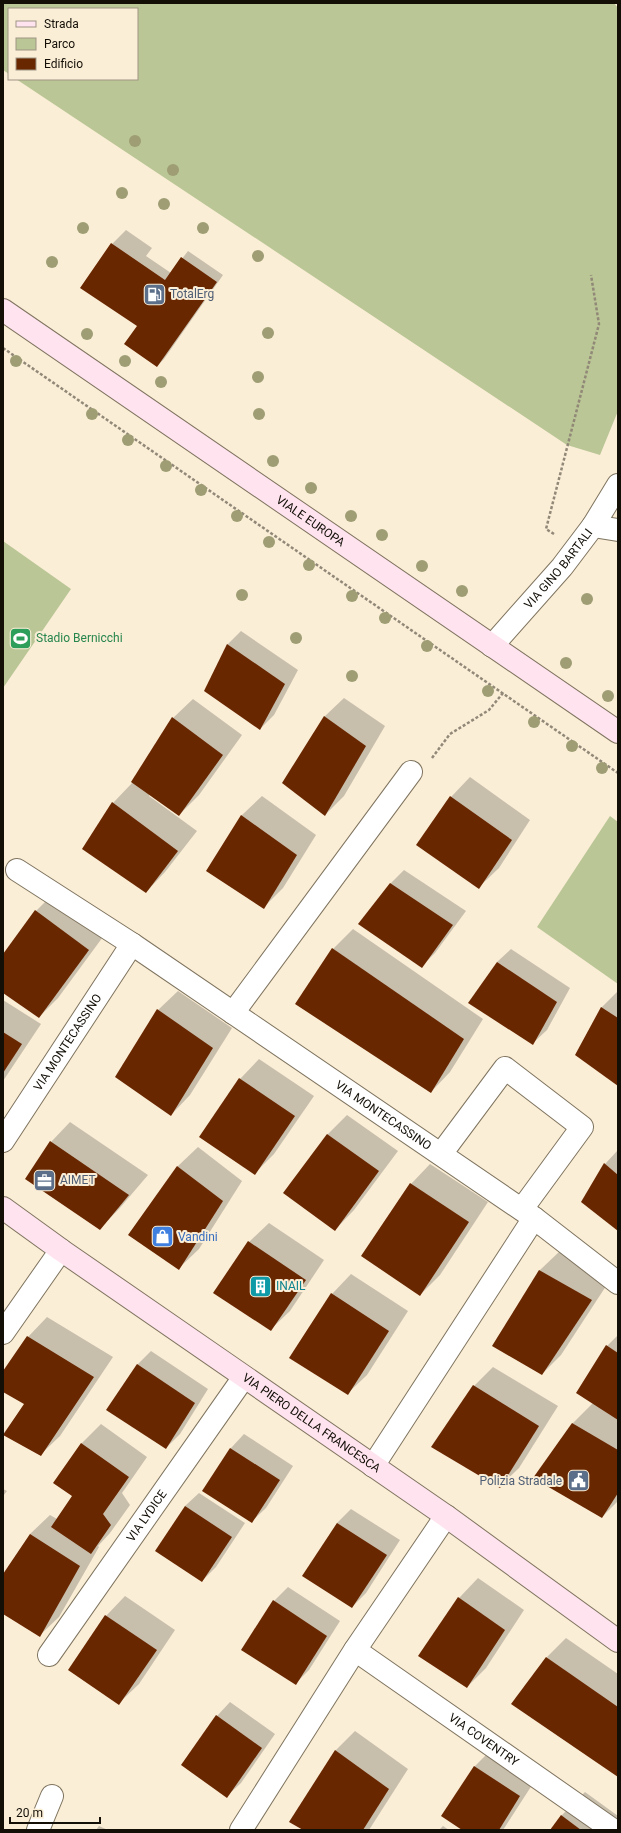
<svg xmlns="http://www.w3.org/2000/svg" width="621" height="1833" viewBox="0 0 621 1833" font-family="Roboto,sans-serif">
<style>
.green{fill:#bac695}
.shadow{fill:#0003}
.building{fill:#692700}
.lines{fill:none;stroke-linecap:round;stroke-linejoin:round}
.street-casing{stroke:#7f745f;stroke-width:24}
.secondary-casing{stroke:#7f745f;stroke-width:24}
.path{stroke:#918878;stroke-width:2.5;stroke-dasharray:3 2;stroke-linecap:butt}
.street{stroke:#fff;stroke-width:22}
.secondary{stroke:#ffe4f0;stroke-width:22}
.tree{fill:#9e9d74}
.labels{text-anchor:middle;stroke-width:4;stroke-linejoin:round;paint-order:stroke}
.service-label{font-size:12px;fill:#4e5e75;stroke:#fbeed7;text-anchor:start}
.street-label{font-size:12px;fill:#130f07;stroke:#fbeed7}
.leisure-label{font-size:12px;fill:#27864d;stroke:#fbeed7;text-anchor:start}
.shop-label{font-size:12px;fill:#366cbe;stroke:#fbeed7;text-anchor:start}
.culture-label{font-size:12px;fill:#0d838f;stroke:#fbeed7;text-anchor:start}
</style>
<rect width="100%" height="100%" fill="#fbeed7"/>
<g class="green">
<polygon points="3,3 614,3 618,8 618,411 600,455 567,445 16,79 137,79 137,9 9,9 9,74 3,70"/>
<polygon points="3,541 71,589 3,688"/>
<polygon points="610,816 618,822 618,984 537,927"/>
</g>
<g class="shadow">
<polygon points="126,230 152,248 146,256 171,273 188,251 223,275 164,359 157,366 138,326 112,244"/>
<polygon points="241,631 298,670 274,715 260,729 227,645"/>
<polygon points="344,698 385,726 344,796 325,815 324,717"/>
<polygon points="193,699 242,735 199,795 179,815 150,794 149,796 197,831 165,872 146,892 113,803 133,782 173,718"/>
<polygon points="470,777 530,820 499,868 479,887 451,797"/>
<polygon points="262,796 316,835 283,888 263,908 208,871 242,815"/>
<polygon points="404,870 466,911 435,953 421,967 390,884"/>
<polygon points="55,892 108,930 58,998 39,1017 3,991 3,955 36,911"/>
<polygon points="353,929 483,1019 450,1072 431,1092 297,1003 333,949"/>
<polygon points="511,949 570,988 547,1030 533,1043 497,962"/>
<polygon points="178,991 232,1028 190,1095 171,1115 158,1010"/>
<polygon points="618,991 618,1085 601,1008"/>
<polygon points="3,1000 41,1024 3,1081"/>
<polygon points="259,1059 314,1096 274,1154 254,1174 240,1079"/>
<polygon points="347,1115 398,1151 354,1210 335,1230 285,1193 328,1134"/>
<polygon points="70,1122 148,1175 119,1209 100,1228 51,1142"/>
<polygon points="198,1147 242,1181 199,1249 179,1268 129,1234 178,1166"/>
<polygon points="618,1150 618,1230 605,1164"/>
<polygon points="430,1164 488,1202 440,1275 420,1295 411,1184"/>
<polygon points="269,1223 324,1260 290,1311 270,1330 249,1242"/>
<polygon points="560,1251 610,1280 561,1355 542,1374 493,1345 540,1270"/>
<polygon points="351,1274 408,1311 367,1375 347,1394 332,1294"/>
<polygon points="47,1317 113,1357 60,1436 40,1455 3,1434 26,1403 3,1391 3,1372 28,1337"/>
<polygon points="618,1335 618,1501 602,1517 572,1424 593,1403 607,1346"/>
<polygon points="151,1351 208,1389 180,1434 166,1448 137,1365"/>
<polygon points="493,1367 558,1406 519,1468 499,1487 474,1386"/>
<polygon points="101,1424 147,1457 122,1493 130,1505 110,1533 98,1546 99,1547 59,1617 39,1636 3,1612 3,1575 30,1534 50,1515 57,1519 73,1496 81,1444"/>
<polygon points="244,1434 293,1466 266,1508 252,1521 204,1490 231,1448"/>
<polygon points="3,1489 7,1491 3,1496"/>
<polygon points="199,1493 245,1523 216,1567 202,1581 185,1506"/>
<polygon points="351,1509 400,1540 366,1593 352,1607 304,1576 337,1523"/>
<polygon points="478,1578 524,1610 486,1668 467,1687 459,1598"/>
<polygon points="288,1587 340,1621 309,1670 295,1684 274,1601"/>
<polygon points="125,1596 175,1630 139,1684 119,1703 106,1616"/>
<polygon points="566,1638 618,1674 618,1776 547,1657"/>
<polygon points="230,1702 275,1734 241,1783 227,1796 217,1716"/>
<polygon points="355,1731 408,1769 369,1830 305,1830 291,1821 336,1750"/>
<polygon points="488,1753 534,1782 503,1830 464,1830 474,1767"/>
<polygon points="585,1792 618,1816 618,1830 551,1830 561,1816"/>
<polygon points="99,1826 108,1830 96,1830"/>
<polygon points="443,1826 449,1830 439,1830"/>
</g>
<g class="building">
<polygon points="111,243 165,280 181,257 217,282 157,367 124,344 137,326 80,288"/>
<polygon points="227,644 285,684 260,730 204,691"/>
<polygon points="324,716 366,746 325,816 282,783"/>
<polygon points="172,717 223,755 179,816 131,782"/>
<polygon points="450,796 512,840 479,889 416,845"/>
<polygon points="112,802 178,851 146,893 82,849"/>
<polygon points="241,815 297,855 264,909 206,871"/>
<polygon points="390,883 453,925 422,968 358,924"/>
<polygon points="35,910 89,950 39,1018 3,993 3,954"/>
<polygon points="332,948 464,1039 431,1093 295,1004"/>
<polygon points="497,962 557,1002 533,1045 468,1003"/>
<polygon points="601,1007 618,1018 618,1086 575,1055"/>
<polygon points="157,1009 213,1048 171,1116 115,1077"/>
<polygon points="3,1032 22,1044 3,1073"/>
<polygon points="239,1078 295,1116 255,1175 199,1137"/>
<polygon points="327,1134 379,1171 335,1231 283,1193"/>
<polygon points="50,1141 129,1195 100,1230 25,1179"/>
<polygon points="604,1163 618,1175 618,1231 581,1202"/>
<polygon points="177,1166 223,1201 179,1270 128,1235"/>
<polygon points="410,1183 469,1222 420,1296 361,1256"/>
<polygon points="248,1241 306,1280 271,1331 213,1293"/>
<polygon points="539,1270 592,1300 542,1375 492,1346"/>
<polygon points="331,1293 389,1331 348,1395 289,1358"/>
<polygon points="27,1336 94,1377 41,1456 3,1435 24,1404 3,1392 3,1371"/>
<polygon points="606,1345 618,1353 618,1420 576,1393"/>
<polygon points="137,1364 195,1403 166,1449 106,1410"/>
<polygon points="473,1385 539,1426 500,1488 431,1447"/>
<polygon points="572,1423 618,1450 618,1493 602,1518 533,1478"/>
<polygon points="81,1443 129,1477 103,1514 111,1525 91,1554 51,1527 72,1496 53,1483"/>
<polygon points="230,1448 280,1480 252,1523 202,1491"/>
<polygon points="185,1506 232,1537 202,1582 155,1551"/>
<polygon points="337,1523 387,1555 352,1608 302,1576"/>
<polygon points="30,1534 80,1566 40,1637 3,1614 3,1574"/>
<polygon points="458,1597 505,1630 467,1688 418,1656"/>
<polygon points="273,1600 327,1636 296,1685 241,1650"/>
<polygon points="105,1615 157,1650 119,1705 68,1670"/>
<polygon points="546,1657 618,1707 618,1777 511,1704"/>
<polygon points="216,1715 262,1748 227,1798 181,1765"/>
<polygon points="335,1750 389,1789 363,1830 303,1830 289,1822"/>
<polygon points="474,1766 520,1796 499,1830 462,1830 441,1816"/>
<polygon points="561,1815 581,1830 550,1830"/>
</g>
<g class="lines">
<defs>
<g id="street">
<polyline points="593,526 618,530"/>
<path id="s1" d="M492 646 562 567 593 526 618 485"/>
<path id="s2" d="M17 870 132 944 534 1218 373 1466"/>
<polyline points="233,1013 411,772"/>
<path id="s3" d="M3 1141 132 944"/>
<polyline points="441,1154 505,1068 582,1127 522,1209"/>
<polyline points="534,1218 618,1283"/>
<polyline points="3,1333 61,1250"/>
<path id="s4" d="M355 1650 613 1830"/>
<path id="s5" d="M49 1655 244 1377"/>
<polyline points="38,1830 52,1796"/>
<polyline points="241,1830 355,1650 446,1516"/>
</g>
<g id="secondary">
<path id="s6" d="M3 310 618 732"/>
<path id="s7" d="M3 1208 61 1250 446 1516 618 1641"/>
</g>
</defs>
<use href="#street" class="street-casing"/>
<use href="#secondary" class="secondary-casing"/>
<g class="path">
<polyline points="3,348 618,773"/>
<polyline points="554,534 546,529 599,324 591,275"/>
<polyline points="432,758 450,734 489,710 503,693"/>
</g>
<use href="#street" class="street"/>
<use href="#secondary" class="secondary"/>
</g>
<g class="tree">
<circle cx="135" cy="141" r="6"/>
<circle cx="173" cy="170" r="6"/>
<circle cx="122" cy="193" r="6"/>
<circle cx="164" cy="204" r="6"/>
<circle cx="83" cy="228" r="6"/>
<circle cx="203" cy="228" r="6"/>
<circle cx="258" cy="256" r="6"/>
<circle cx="52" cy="262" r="6"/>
<circle cx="268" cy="333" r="6"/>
<circle cx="87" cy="334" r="6"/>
<circle cx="16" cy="361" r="6"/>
<circle cx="125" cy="361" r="6"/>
<circle cx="258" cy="377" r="6"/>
<circle cx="161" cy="382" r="6"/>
<circle cx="92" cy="414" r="6"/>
<circle cx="259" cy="414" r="6"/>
<circle cx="128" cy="440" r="6"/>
<circle cx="273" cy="461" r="6"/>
<circle cx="166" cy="466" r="6"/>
<circle cx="311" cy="488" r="6"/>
<circle cx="201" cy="490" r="6"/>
<circle cx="237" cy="516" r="6"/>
<circle cx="351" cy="516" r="6"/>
<circle cx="382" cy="535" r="6"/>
<circle cx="269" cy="542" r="6"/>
<circle cx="309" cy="565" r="6"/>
<circle cx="422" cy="566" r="6"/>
<circle cx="462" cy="591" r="6"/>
<circle cx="242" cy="595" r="6"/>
<circle cx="352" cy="596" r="6"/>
<circle cx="587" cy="599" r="6"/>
<circle cx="385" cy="618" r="6"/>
<circle cx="296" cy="638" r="6"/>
<circle cx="427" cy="646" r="6"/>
<circle cx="566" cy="663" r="6"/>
<circle cx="352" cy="676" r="6"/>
<circle cx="488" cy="691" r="6"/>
<circle cx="608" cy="696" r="6"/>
<circle cx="534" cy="722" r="6"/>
<circle cx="572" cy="746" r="6"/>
<circle cx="602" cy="768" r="6"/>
</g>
<defs>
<symbol id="fuel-square" viewBox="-11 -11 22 22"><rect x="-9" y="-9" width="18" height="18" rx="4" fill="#5c6f8a" stroke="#fbeed7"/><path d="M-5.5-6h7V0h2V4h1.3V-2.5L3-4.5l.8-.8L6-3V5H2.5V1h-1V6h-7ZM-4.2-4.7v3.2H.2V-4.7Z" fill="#fff"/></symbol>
<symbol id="stadium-square" viewBox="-11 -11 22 22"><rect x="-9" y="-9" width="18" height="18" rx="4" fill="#2e9e5b" stroke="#fbeed7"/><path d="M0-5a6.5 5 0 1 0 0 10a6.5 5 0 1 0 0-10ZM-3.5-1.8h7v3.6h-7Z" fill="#fff"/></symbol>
<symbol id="office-square" viewBox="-11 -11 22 22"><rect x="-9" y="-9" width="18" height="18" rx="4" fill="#5c6f8a" stroke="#fbeed7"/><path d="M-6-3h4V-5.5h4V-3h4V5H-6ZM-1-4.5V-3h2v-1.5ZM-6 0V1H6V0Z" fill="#fff"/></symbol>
<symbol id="shop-square" viewBox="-11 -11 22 22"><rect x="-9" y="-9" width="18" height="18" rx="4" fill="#3f7fe0" stroke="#fbeed7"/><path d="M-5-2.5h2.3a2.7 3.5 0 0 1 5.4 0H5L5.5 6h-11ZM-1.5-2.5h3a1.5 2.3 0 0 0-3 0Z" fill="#fff"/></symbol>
<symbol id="building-square" viewBox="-11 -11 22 22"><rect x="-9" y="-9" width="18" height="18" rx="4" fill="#0f9aa8" stroke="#fbeed7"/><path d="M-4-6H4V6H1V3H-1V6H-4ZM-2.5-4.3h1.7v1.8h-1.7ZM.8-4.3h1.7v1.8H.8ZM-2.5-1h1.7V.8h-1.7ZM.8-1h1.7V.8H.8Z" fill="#fff"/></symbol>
<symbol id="civic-square" viewBox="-11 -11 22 22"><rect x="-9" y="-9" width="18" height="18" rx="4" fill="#5c6f8a" stroke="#fbeed7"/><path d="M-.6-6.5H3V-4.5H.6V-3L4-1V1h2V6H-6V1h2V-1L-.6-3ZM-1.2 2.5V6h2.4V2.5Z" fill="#fff"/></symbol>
</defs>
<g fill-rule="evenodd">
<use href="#fuel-square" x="142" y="282" width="25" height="25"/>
<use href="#stadium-square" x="8" y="626" width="25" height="25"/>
<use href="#office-square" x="32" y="1168" width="25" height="25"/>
<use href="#shop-square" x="150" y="1224" width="25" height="25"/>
<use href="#building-square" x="248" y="1274" width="25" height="25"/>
<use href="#civic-square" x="566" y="1468" width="25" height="25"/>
</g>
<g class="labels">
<g class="service-label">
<text x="170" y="298">TotalErg</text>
<text x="60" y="1184">AIMET</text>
<text x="562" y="1485" text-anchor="end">Polizia Stradale</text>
</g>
<g class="street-label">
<text dy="4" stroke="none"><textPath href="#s6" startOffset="373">VIALE EUROPA</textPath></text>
<text dy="4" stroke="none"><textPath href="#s1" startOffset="102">VIA GINO BARTALI</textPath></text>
<text dy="4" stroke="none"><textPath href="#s3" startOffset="118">VIA MONTECASSINO</textPath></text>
<text dy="4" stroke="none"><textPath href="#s2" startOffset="441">VIA MONTECASSINO</textPath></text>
<text dy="4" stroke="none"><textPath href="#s7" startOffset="376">VIA PIERO DELLA FRANCESCA</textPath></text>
<text dy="4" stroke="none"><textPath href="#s5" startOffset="170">VIA LYDICE</textPath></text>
<text dy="4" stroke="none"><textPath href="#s4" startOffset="157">VIA COVENTRY</textPath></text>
</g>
<g class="leisure-label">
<text x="36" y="642">Stadio Bernicchi</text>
</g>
<g class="shop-label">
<text x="178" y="1241">Vandini</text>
</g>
<g class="culture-label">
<text x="276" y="1290">INAIL</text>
</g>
</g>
<rect width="621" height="1833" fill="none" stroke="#130f07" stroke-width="8"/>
<rect x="8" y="8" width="130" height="72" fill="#fbeed7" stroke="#9e9584"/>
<rect x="16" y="21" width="20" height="6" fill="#ffe4f0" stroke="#9e9584"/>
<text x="44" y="28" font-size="12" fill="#130f07">Strada</text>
<rect x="16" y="38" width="20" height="12" fill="#bac695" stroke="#9e9584"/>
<text x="44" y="48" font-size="12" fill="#130f07">Parco</text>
<rect x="16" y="58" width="20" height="12" fill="#692700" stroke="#9e9584"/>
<text x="44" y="68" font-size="12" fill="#130f07">Edificio</text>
<path d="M10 1817v6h90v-6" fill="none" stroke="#130f07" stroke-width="2"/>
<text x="16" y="1817" font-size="12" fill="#130f07" stroke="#fbeed7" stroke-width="3" paint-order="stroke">20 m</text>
</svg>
